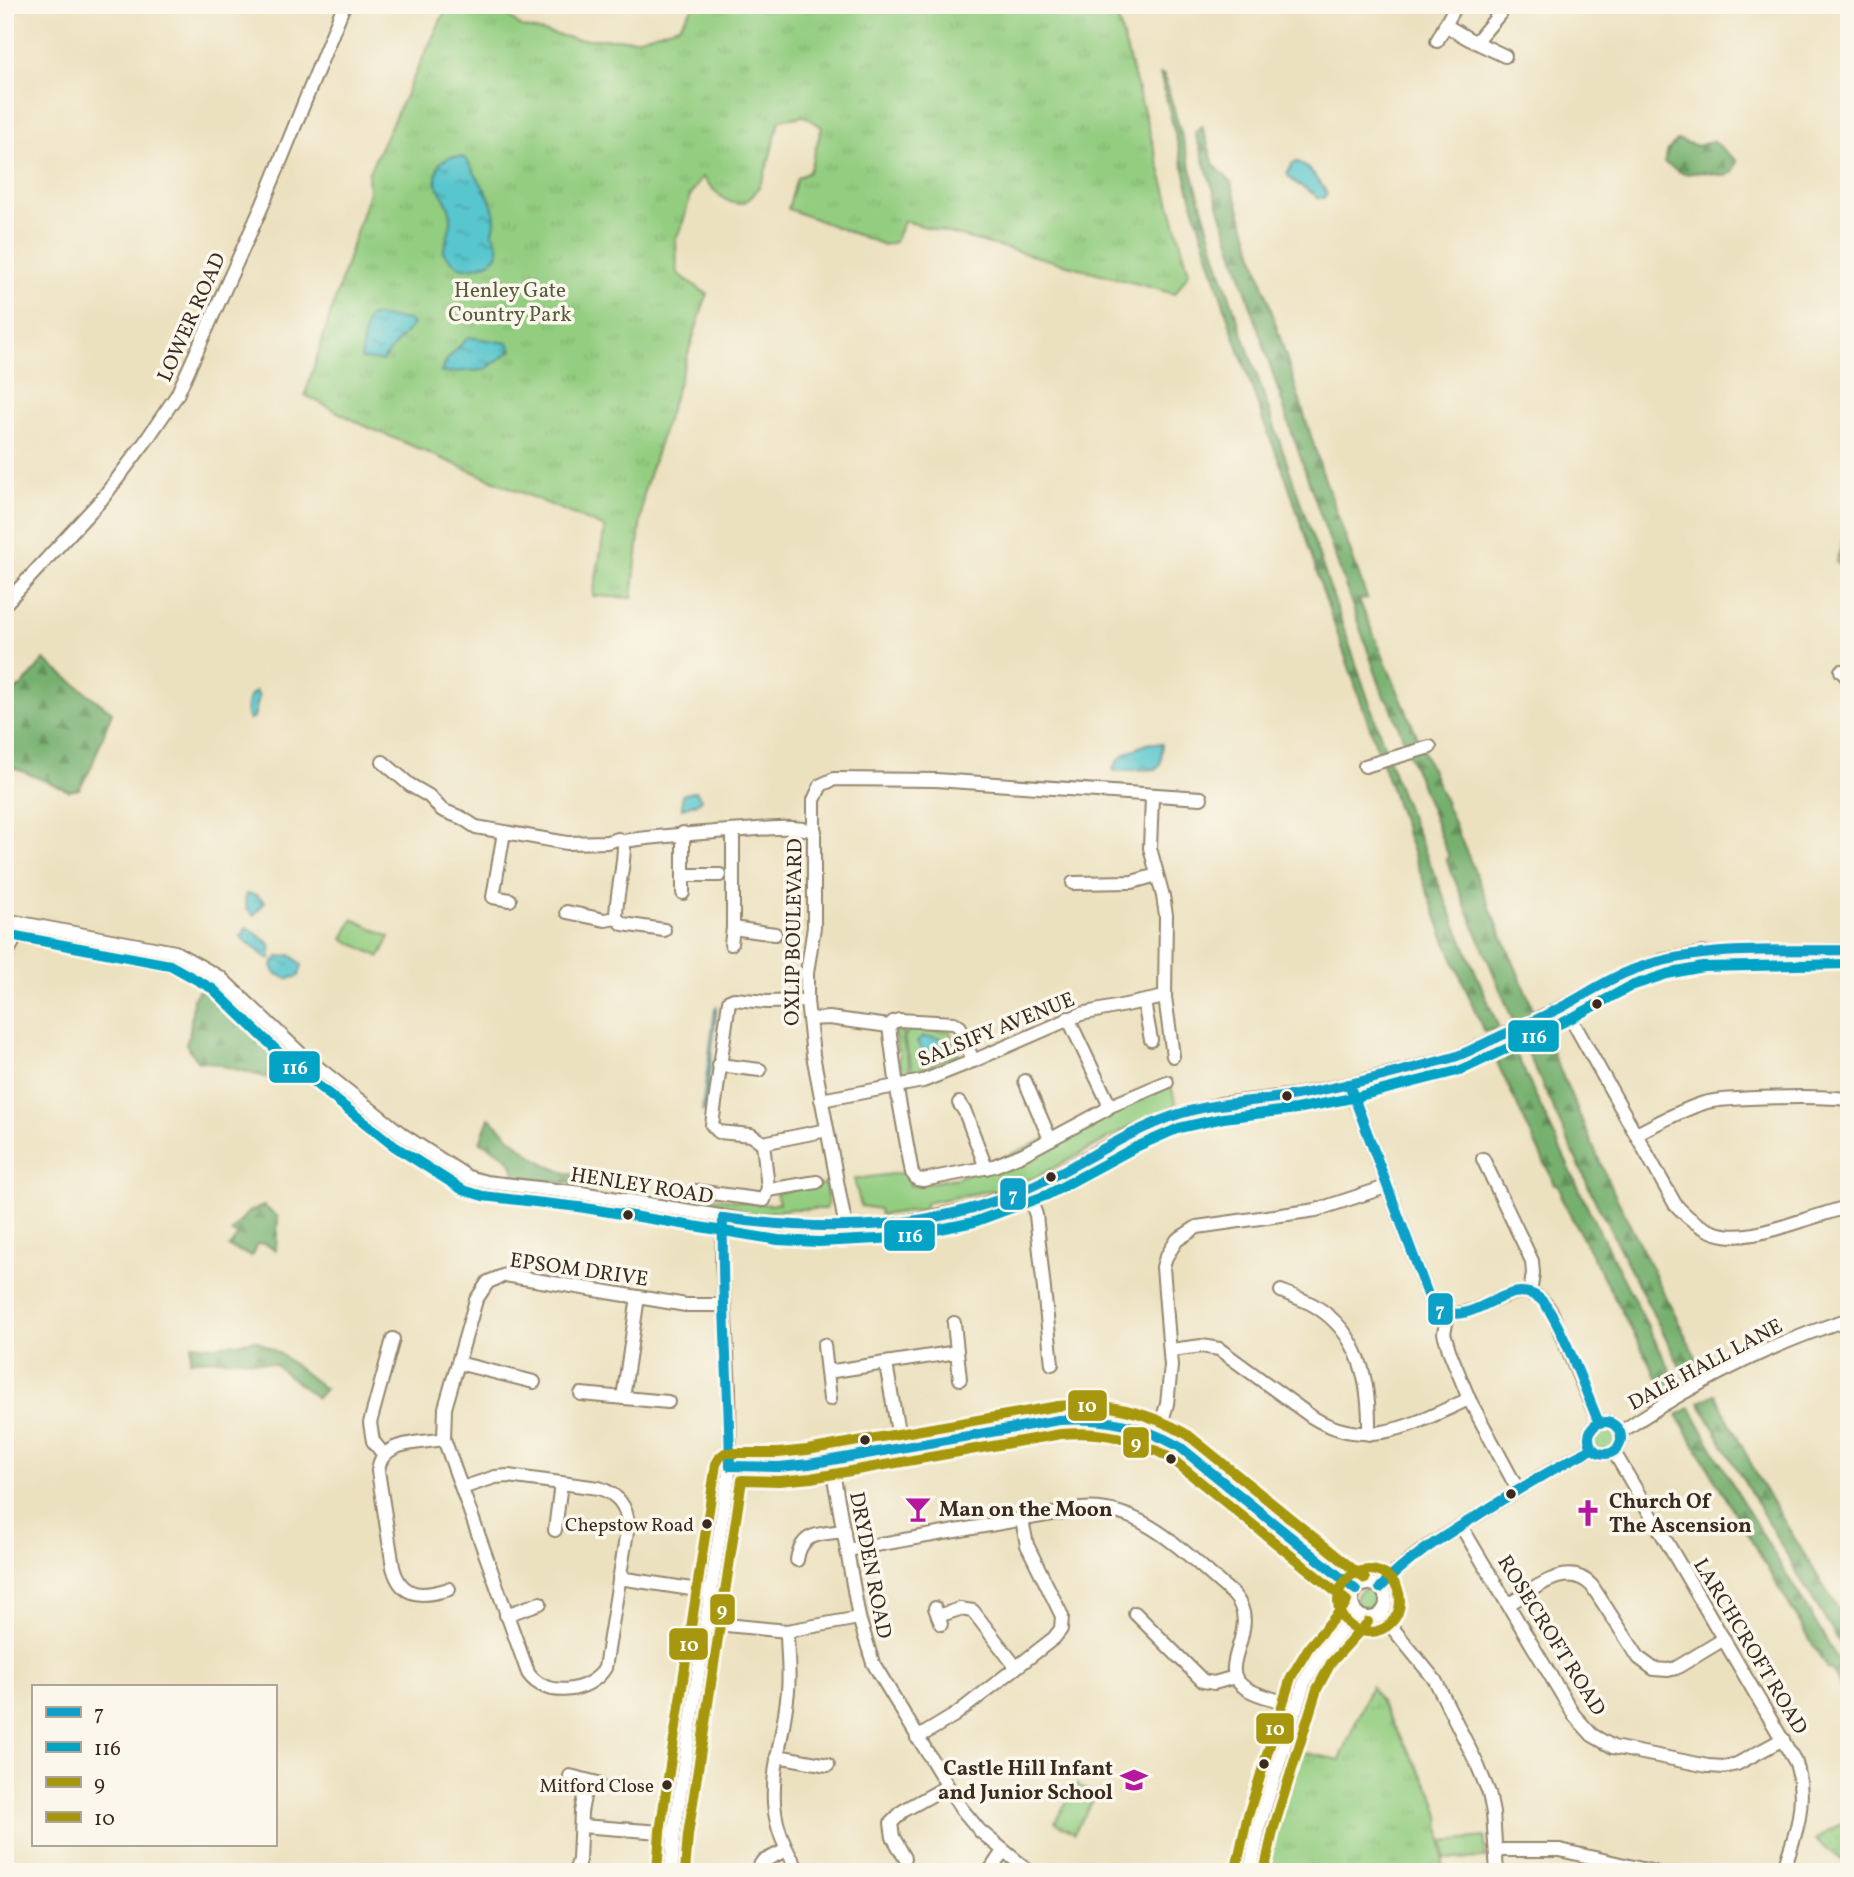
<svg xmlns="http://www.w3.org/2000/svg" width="1854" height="1877" viewBox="0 0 1854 1877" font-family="Vollkorn,serif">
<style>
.grass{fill:#93cd80;stroke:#677c4f;stroke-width:2}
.forest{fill:url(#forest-firs);stroke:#586d46;stroke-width:2}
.park{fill:url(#park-tufts);stroke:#677c4f;stroke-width:2}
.garden{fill:url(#garden-dots);stroke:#677c4f;stroke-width:2}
.water{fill:url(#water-ripples);stroke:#4a7876;stroke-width:2}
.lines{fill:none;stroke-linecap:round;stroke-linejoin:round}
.minor-casing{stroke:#94866e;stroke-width:16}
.minor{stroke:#fff;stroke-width:12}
.bus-1-casing{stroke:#fbf7ec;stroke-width:16}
.bus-2-casing{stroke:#fbf7ec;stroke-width:16}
.bus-3-casing{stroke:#fbf7ec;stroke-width:16}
.bus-4-casing{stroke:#fbf7ec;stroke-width:16}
.bus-1{stroke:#0da0c8;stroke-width:10}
.bus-2{stroke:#03a3c5;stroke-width:10}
.bus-3{stroke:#a7970e;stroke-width:10}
.bus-4{stroke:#a7970e;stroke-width:10}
.bus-dot{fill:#3b2a1e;stroke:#fbf7ec;stroke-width:2.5}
.labels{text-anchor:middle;stroke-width:7;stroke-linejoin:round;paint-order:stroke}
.bus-label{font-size:19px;fill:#3b2a1e;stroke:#fbf7ec;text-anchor:end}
.park-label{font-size:21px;fill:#555b3b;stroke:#fbf7ec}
.street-label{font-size:21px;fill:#3b2a1e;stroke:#fbf7ec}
.poi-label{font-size:21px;font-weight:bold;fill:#3b2a1e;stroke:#fbf7ec;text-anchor:start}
.line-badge{stroke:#fbf7ec;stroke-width:2.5}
.badge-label{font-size:19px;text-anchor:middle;font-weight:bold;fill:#fff}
</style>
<defs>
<pattern id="forest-firs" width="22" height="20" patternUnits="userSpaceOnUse" patternTransform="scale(1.75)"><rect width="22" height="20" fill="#76b06e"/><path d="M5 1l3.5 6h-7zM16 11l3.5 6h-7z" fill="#628f5a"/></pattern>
<pattern id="park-tufts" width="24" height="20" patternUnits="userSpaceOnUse" patternTransform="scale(1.75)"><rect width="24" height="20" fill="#93cd80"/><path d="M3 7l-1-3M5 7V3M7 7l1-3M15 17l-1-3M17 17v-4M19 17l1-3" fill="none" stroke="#80b06e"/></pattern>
<pattern id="garden-dots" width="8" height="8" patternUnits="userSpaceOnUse" patternTransform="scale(1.75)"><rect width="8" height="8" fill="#93cd80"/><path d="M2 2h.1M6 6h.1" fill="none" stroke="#80b06e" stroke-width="1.8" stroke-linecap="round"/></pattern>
<pattern id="water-ripples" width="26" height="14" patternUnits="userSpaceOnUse" patternTransform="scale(1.75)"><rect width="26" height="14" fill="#59c6cd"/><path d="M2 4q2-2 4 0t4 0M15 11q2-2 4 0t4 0" fill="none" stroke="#4ba1a6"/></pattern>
</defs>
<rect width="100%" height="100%" fill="#fbf7ec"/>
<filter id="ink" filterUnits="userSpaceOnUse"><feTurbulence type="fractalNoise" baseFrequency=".0143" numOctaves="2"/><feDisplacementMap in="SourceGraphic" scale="14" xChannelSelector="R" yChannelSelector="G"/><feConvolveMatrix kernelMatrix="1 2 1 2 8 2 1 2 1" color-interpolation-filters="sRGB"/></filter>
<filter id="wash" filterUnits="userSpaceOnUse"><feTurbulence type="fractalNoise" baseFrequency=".00686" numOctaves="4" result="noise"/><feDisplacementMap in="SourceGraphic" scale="28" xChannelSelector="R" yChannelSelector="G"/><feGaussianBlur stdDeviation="1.57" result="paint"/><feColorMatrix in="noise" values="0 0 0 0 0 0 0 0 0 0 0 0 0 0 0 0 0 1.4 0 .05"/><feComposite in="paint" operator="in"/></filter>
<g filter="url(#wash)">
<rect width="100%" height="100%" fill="#ece1bf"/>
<g class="grass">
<polygon points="353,919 390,937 380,957 343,939"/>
<path d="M894 1027 903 1033C901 1047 911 1058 909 1073L902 1077 901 1065 899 1063V1051L896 1049 897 1039 894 1037Z"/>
<polygon points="909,1029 950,1031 959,1055 913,1072 904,1038"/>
<polygon points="1171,1086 1177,1107 1137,1123 1035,1178 994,1193 992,1190 925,1203 925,1209 880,1215 879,1209 861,1206 854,1179 907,1172 910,1186 957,1178 1113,1109"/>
<polygon points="1328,1093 1342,1097 1353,1112 1333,1103 1315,1106 1314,1096"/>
<polygon points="825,1184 828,1202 826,1209 791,1209 751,1215 691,1204 694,1195 770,1205 779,1203 776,1193"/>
<path d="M1049 1184 1051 1188C1029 1197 1008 1208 986 1216 945 1231 822 1260 786 1234L866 1233 903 1229 972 1214Z"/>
<circle cx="1605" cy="1438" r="13"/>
<circle cx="1369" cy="1601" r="13"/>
<polygon points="1077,1784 1096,1795 1074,1833 1055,1822"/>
<polygon points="1485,1837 1485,1858 1445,1859 1443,1841"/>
</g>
<g class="forest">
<polygon points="1160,74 1164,75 1219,265 1400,792 1499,1028 1484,1032 1443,935 1415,858 1322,589 1287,480 1264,423 1227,315 1193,205"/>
<polygon points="1202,126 1214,165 1231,182 1322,471 1367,598 1359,600 1535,1013 1514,1023 1446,859 1449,857 1389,702 1384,697 1292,433 1195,133"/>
<polygon points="1678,140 1698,146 1713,141 1737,161 1733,172 1726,176 1703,172 1684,174 1664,163 1668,150"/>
<polygon points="44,660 112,712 90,770 79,789 69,791 5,764 5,698 23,685"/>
<polygon points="202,975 256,1020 283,1049 285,1053 273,1079 204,1061 198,1062 186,1044 190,1032 193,999 198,992"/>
<polygon points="1543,1031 1610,1185 1706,1377 1690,1386 1594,1198 1522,1040"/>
<polygon points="1512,1045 1591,1215 1681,1391 1668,1398 1560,1196 1562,1194 1558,1185 1555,1185 1493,1054"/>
<path d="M489 1118C498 1124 505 1132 513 1140 540 1164 559 1174 595 1180L599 1187 515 1177C514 1156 497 1151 480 1142Z"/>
<polygon points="264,1206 278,1217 276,1250 264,1244 257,1244 254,1254 251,1256 229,1247 238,1235 231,1232 248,1212"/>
<polygon points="256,1340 279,1353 325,1389 317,1398 274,1364 241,1359 190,1360 192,1344 215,1346"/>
<polygon points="1715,1394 1763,1487 1849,1627 1849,1658 1804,1585 1699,1403"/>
<polygon points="1690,1408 1741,1499 1849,1678 1849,1701 1831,1669 1828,1670 1677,1415"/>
</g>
<g class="park">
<path d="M448 5H494L521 27 576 39H636L679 26 695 5H1114L1189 272 1175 294 904 221 895 242 884 245 788 209 797 178 809 172 822 127 804 116 780 120C772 140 763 221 726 200 717 195 709 184 702 177L690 196 682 227 676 238 677 273 707 294 644 491 632 598 593 596 605 528 363 425 305 395 369 192 368 174Z"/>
<polygon points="1849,523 1849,572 1836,562"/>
<polygon points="1371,1686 1434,1796 1440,1816 1444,1872 1250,1872 1283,1748 1340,1760"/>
</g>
<polygon class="garden" points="1849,1818 1849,1865 1815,1840"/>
<g class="water">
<path d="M450 157H461L466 159C477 178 504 211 492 233 496 239 501 247 497 255 492 264 470 270 460 267 454 264 448 257 443 252 446 242 451 229 451 219 450 193 427 191 440 163Z"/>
<path d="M1298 162C1309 168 1320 182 1327 193L1324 198H1318C1309 188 1294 186 1287 174L1293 163Z"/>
<polygon points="370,316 409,320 413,324 382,361 361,359 366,322"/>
<polygon points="468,337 508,343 512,350 484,370 441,373 446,361"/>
<path d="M256 691 259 697 254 717 249 720C244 710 247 696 256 691Z"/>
<path d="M1150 743 1162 744 1161 762 1157 769 1115 771 1113 769C1120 753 1135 749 1150 743Z"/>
<polygon points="696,791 701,799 700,802 682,808 682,795"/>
<polygon points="247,894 256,895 265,902 254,915 247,909 245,897"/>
<polygon points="247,927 270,944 271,959 268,959 242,938 241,936"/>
<polygon points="291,955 302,965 299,976 288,979 275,973 272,965 278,957"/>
<polygon points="717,1007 705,1111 702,1111 715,1008"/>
<polygon points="923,1037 940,1038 945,1043 943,1048 935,1052 922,1050 917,1042"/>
</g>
</g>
<g filter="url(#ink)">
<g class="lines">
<defs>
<g id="minor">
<polyline points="1445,25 1469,39 1505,56"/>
<polyline points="1437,41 1456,5"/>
<polyline points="1476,42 1507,5"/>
<polyline points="5,604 102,499 145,442 177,395 263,204 344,5"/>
<polyline points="1841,671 1849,679"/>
<polyline points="383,762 410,785 429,796 442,810 462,818 476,827 567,843 607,842 618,839"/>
<polyline points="1365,766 1430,747"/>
<polyline points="1152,797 1150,848 1163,896 1166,915 1165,997 1173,1056"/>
<polyline points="504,832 493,897 510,900"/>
<polyline points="683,875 720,875"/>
<polyline points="1073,883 1132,882 1157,875"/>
<polyline points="683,893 683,833"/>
<polyline points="567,912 605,920 616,918"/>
<polyline points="5,920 175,952 221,978 301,1054 403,1135 468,1177 486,1182 581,1193 780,1226 820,1228 894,1224 970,1209 1040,1183 1130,1134 1175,1115 1220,1104 1294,1095 1349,1084 1456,1057 1564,1006 1625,973 1663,960 1702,953 1849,950"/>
<polyline points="733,928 775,934"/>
<path d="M664 930 623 924 616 918C616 892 625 867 624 841 659 836 693 834 728 831 756 830 787 824 815 831"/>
<polyline points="731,944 733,928 733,831"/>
<polyline points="5,956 23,925"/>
<polyline points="807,1001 766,1002 734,999 729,1001 712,1125 719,1132 751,1135 763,1143 827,1130"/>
<polyline points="1144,1002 1151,1040"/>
<path d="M1564 1006 1675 1204C1711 1244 1738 1240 1785 1226 1806 1219 1828 1213 1849 1206"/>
<polyline points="809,1019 829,1018 889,1026 893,1022 899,1020 954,1023 960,1027 973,1061"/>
<polyline points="889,1026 898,1095 912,1173 917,1179 923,1180 994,1166 1023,1154 1107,1109 1108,1102 1068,1018"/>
<polyline points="719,1065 760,1070"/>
<polyline points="1025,1081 1050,1139"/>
<path d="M1349 1084 1430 1300C1466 1347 1518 1253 1552 1313L1599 1423"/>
<polyline points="821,1100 923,1081 973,1061 1081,1014 1165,997"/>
<polyline points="959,1103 965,1112 986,1168"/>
<polyline points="1108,1107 1167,1082"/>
<path d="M1636 1134C1658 1123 1681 1110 1704 1103 1722 1097 1831 1095 1849 1100"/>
<polyline points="1483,1159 1532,1261 1533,1273 1530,1294"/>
<polyline points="768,1190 817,1182"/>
<polyline points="696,1191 764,1200 768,1188 763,1143"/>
<polyline points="1031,1201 1036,1215 1052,1364"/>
<polyline points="846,1228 813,1055 807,1001 807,973 814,927 814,800 821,785 834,779 936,780 1201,798"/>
<path d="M1281 1291C1292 1296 1305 1300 1315 1306 1361 1334 1370 1384 1369 1434"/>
<polyline points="1448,1314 1444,1333 1449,1350 1469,1399 1518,1490"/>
<polyline points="954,1323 960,1379"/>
<polyline points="824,1345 830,1399"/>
<path d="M1171 1350 1202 1346 1219 1349 1312 1417C1369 1452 1415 1423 1469 1399"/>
<polyline points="458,1363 534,1382"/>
<polyline points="886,1364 901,1449"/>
<polyline points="827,1372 957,1352"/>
<polyline points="581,1394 668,1402"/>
<polyline points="623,1398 638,1297"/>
<circle cx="1605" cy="1438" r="16"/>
<path d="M1621 1432C1693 1383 1765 1346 1849 1319"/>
<polyline points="1158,1434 1167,1404 1171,1366 1163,1267 1166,1257 1177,1240 1197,1227 1316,1210 1386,1187"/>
<path d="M444 1439C420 1444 381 1439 378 1471L393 1567C401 1599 423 1597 449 1589"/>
<path d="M1614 1452 1796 1763C1808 1801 1796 1836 1782 1872"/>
<polyline points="384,1455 373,1441 370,1423 393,1339"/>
<polyline points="831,1461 859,1618 873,1663 961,1808 980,1831 1030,1872"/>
<path d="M730 1466 779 1467 809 1464 1059 1420C1104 1415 1142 1423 1180 1447L1356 1590"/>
<path d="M462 1488 495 1477 508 1476 599 1488C617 1494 627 1505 628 1525L605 1668C590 1693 545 1699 528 1673L444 1439 445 1408 476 1300 488 1282 505 1275 686 1305H724"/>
<polyline points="1461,1526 1574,1715 1592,1735 1613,1747 1708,1766 1724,1767 1737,1764 1783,1739"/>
<polyline points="555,1530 561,1483"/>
<path d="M847 1550 1081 1509C1143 1503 1188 1557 1232 1593 1266 1628 1213 1666 1244 1687 1258 1697 1280 1700 1296 1705"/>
<path d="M797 1560C801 1532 820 1534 844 1531"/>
<polyline points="619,1578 711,1592"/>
<circle cx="1369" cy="1601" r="17"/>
<path d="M1380 1588C1407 1557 1441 1538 1475 1517 1513 1493 1552 1468 1592 1449"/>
<path d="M1509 1604C1533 1590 1568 1559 1592 1586L1639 1658 1654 1669 1668 1670 1676 1668 1724 1639"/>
<polyline points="935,1608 941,1624"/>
<polyline points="1135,1613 1203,1681 1214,1683 1235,1677"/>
<polyline points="1381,1614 1435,1680 1477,1764 1489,1793 1493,1813 1497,1872"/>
<polyline points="506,1615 540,1603"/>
<polyline points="938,1616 960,1609 973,1611 1016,1667"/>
<polyline points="706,1623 787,1631 859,1618"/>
<path d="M787 1631C787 1651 790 1671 788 1691 781 1762 754 1806 800 1872"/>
<polyline points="917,1738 955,1715 1054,1638 1061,1629 1062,1616 1027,1545 1022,1520"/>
<polyline points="777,1756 828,1765"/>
<polyline points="570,1776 598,1783"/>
<polyline points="581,1826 674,1833"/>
<polyline points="1496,1850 1560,1850 1655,1872"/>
<polyline points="905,1858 893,1837 891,1823 903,1811 946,1787"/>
<polyline points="575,1872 579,1860 581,1812 587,1781"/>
<polyline points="671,1872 674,1833 730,1466 729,1389 722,1261 723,1218"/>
<polyline points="756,1872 762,1862 786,1850"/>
<polyline points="989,1872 1003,1851"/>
<polyline points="1250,1872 1260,1823 1304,1683 1320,1655 1357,1613"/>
</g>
</defs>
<use href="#minor" class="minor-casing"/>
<use href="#minor" class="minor"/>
<defs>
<g id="bus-1">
<path d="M1349 1084 1430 1300C1434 1303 1438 1308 1442 1310 1473 1328 1508 1275 1539 1298 1557 1311 1588 1398 1599 1423"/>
<path d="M723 1218C831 1233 941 1231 1041 1182 1086 1161 1127 1132 1173 1116 1213 1102 1255 1102 1296 1095 1348 1086 1400 1072 1451 1058 1466 1054 1480 1045 1494 1039 1518 1028 1541 1018 1564 1006 1585 995 1605 981 1627 972 1696 944 1775 952 1849 950"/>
<path d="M723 1218C721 1301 729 1383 730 1466"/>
<circle cx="1605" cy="1438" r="16"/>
<path d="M730 1466 779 1467 809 1464 1059 1420C1104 1417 1141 1425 1180 1447L1356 1590"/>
<path d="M1380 1588C1408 1558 1441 1538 1475 1517 1513 1493 1551 1469 1592 1449"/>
</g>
<polyline id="bus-2" points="5,934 170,965 213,989 292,1065 394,1146 463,1190 483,1196 579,1207 778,1240 819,1242 897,1238 974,1222 1047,1195 1136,1147 1179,1128 1223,1118 1296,1109 1352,1098 1461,1070 1570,1019 1631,986 1667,974 1703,967 1849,964"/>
<g id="bus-3">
<circle cx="1369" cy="1601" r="31"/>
<path d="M685 1872 688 1835 742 1480 779 1481 811 1478 1061 1434C1102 1431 1136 1438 1172 1459L1347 1601"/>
<polyline points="1264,1872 1274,1827 1317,1689 1331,1663 1368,1622"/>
</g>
<g id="bus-4">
<polyline points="1236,1869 1247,1819 1291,1677 1309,1647 1346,1604"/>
<path d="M657 1871 660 1831 716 1464 720 1457 725 1453H778L807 1450 1058 1406C1106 1402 1147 1411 1188 1435L1365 1579"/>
</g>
</defs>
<use href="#bus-1" class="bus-1-casing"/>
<use href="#bus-2" class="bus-2-casing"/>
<use href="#bus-3" class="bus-3-casing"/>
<use href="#bus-4" class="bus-4-casing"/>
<use href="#bus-1" class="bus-1"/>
<use href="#bus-2" class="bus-2"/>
<use href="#bus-3" class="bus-3"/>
<use href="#bus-4" class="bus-4"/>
</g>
</g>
<defs>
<symbol id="bar-bare" viewBox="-9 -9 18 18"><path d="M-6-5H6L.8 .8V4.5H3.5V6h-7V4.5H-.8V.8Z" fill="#b5179e" stroke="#fbf7ec" stroke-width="2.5" paint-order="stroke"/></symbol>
<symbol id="church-bare" viewBox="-9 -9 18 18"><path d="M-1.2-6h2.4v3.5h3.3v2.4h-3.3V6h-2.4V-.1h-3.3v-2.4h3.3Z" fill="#b5179e" stroke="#fbf7ec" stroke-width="2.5" paint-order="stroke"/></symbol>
<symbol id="school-bare" viewBox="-9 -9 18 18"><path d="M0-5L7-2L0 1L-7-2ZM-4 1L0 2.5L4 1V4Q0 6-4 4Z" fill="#b5179e" stroke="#fbf7ec" stroke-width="2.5" paint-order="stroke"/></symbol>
</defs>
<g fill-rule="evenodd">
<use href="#bar-bare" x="899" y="1490" width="38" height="38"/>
<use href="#church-bare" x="1569" y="1494" width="38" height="38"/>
<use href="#school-bare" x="1115" y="1761" width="38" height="38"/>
</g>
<g class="bus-dot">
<circle cx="1597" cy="1004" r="6"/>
<circle cx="1287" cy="1096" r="6"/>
<circle cx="1051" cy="1177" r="6"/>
<circle cx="628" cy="1215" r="6"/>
<circle cx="865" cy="1440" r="6"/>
<circle cx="1171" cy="1459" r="6"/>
<circle cx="1511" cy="1494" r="6"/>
<circle cx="707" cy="1524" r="6"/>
<circle cx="1264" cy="1764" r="6"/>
<circle cx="667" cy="1785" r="6"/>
</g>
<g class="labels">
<g class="bus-label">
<text x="694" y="1531">Chepstow Road</text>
<text x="654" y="1792">Mitford Close</text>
</g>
<g class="park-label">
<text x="510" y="297">Henley Gate<tspan x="510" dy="24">Country Park</tspan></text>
</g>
<g class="street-label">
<text transform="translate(191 317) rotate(-66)" y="7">LOWER ROAD</text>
<text transform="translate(793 932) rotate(-89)" y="7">OXLIP BOULEVARD</text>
<text transform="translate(996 1029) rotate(-22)" y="7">SALSIFY AVENUE</text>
<text transform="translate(642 1185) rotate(9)" y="7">HENLEY ROAD</text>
<text transform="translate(579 1269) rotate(8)" y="7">EPSOM DRIVE</text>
<text transform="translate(1705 1364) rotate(-28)" y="7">DALE HALL LANE</text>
<text transform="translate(871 1565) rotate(79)" y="7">DRYDEN ROAD</text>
<text transform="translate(1552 1635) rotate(58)" y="7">ROSECROFT ROAD</text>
<text transform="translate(1751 1646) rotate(59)" y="7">LARCHCROFT ROAD</text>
</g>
<g class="poi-label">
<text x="1609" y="1508">Church Of<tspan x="1609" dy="24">The Ascension</tspan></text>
<text x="939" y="1516">Man on the Moon</text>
<text x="1113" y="1775" text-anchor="end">Castle Hill Infant<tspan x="1113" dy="24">and Junior School</tspan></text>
</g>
</g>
<g class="line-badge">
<rect x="1507" y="1019" width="53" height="34" rx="7" fill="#03a3c5"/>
<rect x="268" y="1050" width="53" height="34" rx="7" fill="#03a3c5"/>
<rect x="999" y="1177" width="28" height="34" rx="7" fill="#0da0c8"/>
<rect x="883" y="1219" width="53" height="33" rx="7" fill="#03a3c5"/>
<rect x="1427" y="1292" width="27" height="34" rx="7" fill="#0da0c8"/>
<rect x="1067" y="1389" width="41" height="33" rx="7" fill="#a7970e"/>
<rect x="1122" y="1426" width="28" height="33" rx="7" fill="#a7970e"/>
<rect x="709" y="1593" width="27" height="33" rx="7" fill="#a7970e"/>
<rect x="668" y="1627" width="41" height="34" rx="7" fill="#a7970e"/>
<rect x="1255" y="1712" width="40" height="33" rx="7" fill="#a7970e"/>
</g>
<g class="badge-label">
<text x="1534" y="1043">116</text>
<text x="295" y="1074">116</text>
<text x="1013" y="1201">7</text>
<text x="910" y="1242">116</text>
<text x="1440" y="1316">7</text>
<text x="1087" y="1412">10</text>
<text x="1136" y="1449">9</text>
<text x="722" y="1616">9</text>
<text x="689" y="1651">10</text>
<text x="1275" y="1735">10</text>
</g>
<rect width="1854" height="1877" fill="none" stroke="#fbf7ec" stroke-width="28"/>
<rect x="32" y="1685" width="245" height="161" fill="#fbf7ec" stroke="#aea59a" stroke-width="2"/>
<rect x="46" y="1707" width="35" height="10" fill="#0da0c8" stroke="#aea59a" stroke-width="2"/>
<text x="94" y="1720" font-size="21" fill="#3b2a1e">7</text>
<rect x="46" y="1742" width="35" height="10" fill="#03a3c5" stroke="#aea59a" stroke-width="2"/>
<text x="94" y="1755" font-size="21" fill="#3b2a1e">116</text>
<rect x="46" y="1777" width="35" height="10" fill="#a7970e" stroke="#aea59a" stroke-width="2"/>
<text x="94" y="1790" font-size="21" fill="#3b2a1e">9</text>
<rect x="46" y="1812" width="35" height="10" fill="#a7970e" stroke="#aea59a" stroke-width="2"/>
<text x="94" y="1825" font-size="21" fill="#3b2a1e">10</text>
</svg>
